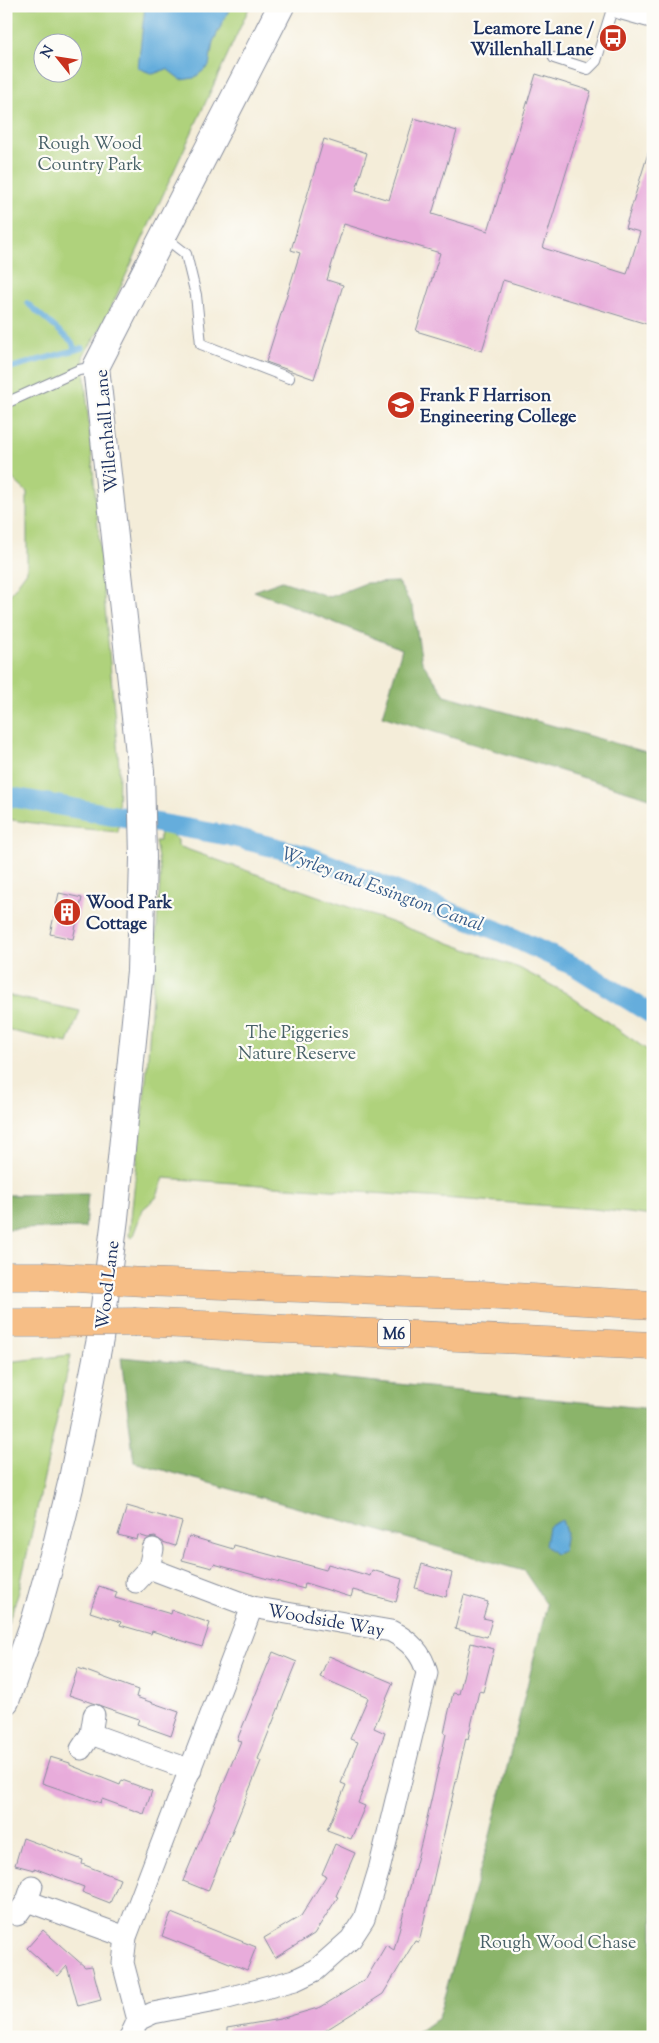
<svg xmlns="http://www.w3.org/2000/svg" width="659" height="2043" viewBox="0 0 659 2043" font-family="'Sorts Mill Goudy',serif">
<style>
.green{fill:#afd27b;stroke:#65806c;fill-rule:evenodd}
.forest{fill:#8bb46b;stroke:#537264}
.water{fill:#65addc;stroke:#406e9d}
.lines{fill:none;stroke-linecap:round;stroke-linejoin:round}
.stream{stroke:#65addc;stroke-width:5.5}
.canal{stroke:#65addc;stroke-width:20}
.building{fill:#e8acdb}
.service-casing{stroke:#888e9c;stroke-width:12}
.minor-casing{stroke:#888e9c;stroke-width:23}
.tertiary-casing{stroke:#888e9c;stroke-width:28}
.motorway-casing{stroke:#888e9c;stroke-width:29}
.service{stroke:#fff;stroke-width:10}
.minor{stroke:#fff;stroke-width:21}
.tertiary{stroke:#fff;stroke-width:26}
.motorway{stroke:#f6be86;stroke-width:28}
.motorway-bridge-casing{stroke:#888e9c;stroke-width:29;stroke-linecap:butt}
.motorway-bridge{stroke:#f6be86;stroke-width:28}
.labels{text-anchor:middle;stroke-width:4.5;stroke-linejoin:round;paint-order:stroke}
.shield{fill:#fdfcf7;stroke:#5f6c8c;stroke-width:1}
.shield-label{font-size:16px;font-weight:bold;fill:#1b2f5e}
.poi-label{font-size:18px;font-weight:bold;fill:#1b2f5e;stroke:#fdfcf7;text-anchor:start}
.park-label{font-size:18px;fill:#476067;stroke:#fdfcf7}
.street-label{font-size:18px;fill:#1b2f5e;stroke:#fdfcf7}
.water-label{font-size:19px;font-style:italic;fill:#355b8a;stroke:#fdfcf7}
</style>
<rect width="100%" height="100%" fill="#fdfcf7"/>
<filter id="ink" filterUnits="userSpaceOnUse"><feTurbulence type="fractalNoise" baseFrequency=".02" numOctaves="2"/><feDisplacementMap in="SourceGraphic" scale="10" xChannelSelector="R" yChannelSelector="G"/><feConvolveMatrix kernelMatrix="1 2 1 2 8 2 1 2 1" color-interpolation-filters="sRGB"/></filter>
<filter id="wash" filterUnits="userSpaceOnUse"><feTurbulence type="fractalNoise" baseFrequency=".0096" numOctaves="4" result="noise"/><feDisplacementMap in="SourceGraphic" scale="20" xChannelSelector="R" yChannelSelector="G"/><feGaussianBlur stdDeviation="1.12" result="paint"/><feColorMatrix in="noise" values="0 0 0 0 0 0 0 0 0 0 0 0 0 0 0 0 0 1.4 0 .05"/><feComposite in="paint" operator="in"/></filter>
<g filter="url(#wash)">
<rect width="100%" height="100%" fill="#f4edd9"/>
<g class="green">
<path d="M6 6H250L103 325 83 356 119 766 118 832 53 826 6 819V600L27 571V492L6 473ZM42 42H72V72H42Z"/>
<polygon points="159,827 164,829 178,840 178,846 519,968 566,993 653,1054 653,1216 594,1209 164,1178 156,1198 143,1209 132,1238 129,1236 147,1069 160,881 160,870 155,841 160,841"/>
<polygon points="6,995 80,1011 68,1043 6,1030"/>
<polygon points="71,1355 18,1595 6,1628 6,1362"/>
</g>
<g class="forest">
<polygon points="282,581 330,597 366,583 398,582 413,608 422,662 445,695 653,754 653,799 382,716 402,649 254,591"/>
<polygon points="88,1194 85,1228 6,1229 6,1195"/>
<polygon points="121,1357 653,1409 653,2037 411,2037 438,2018 491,1832 547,1605 524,1571 134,1462"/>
</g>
<g class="water">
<polygon points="145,6 227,6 229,10 213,42 209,66 194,78 181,80 167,69 153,74 138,68"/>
<polygon points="562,1520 566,1533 563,1551 555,1554 545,1545 548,1527"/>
</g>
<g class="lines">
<g class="stream">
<polyline points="27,303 72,342 75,350"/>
<polyline points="6,369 82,348"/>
</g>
<polyline class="canal" points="6,796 230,836 308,856 501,932 578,968 653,1015"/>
</g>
<g id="blocks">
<g class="building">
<polygon points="536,74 591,91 543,248 627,274 640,232 625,228 649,150 653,151 653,316 650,325 503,280 482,351 416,331 440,253 344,224 327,280 343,285 314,379 266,362 300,253 291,250 324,139 367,153 356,190 389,200 414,118 457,131 432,214 488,231"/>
<polygon points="59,893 82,898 73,939 50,934"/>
<polygon points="127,1506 182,1522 175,1546 163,1542 155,1537 148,1538 138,1535 137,1540 118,1535"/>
<polygon points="189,1536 233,1549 234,1545 326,1570 328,1564 370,1576 372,1570 402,1579 396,1602 353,1590 351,1597 305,1583 304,1589 214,1564 212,1568 182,1560"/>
<polygon points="422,1564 452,1573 446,1597 415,1588"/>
<polygon points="99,1586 117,1592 115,1598 171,1614 172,1610 210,1623 202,1647 152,1631 151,1634 120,1625 121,1622 90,1612"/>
<polygon points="464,1595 488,1602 483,1618 492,1620 487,1637 455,1629"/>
<polygon points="471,1643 494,1649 483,1692 479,1691 468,1739 466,1738 419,1942 415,1941 383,1994 323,2032 306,2037 227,2037 227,2028 280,2019 321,2007 366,1979 386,1945 394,1950 423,1836 446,1734 444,1733 453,1693 459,1694"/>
<polygon points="273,1652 297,1662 258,1759 261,1761 208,1891 183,1881 241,1741 237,1740"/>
<polygon points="329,1656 393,1683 374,1728 385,1733 358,1803 365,1806 351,1839 327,1830 346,1785 341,1783 358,1742 350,1739 368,1698 320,1677"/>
<polygon points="78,1668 138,1690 136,1697 179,1712 171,1736 137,1724 139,1719 69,1695"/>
<polygon points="50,1757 70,1763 70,1765 120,1785 122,1780 152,1791 144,1814 102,1799 101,1803 42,1783"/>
<polygon points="23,1838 83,1860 82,1864 120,1879 110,1903 82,1892 84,1887 34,1868 34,1870 15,1865"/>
<polygon points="335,1844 355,1853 336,1896 338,1897 314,1934 275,1958 264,1938 301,1916 326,1876 322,1874"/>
<polygon points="171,1913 256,1947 247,1970 162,1936"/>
<polygon points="43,1930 85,1967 92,1966 101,2000 78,2006 67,1966 58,1976 27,1948"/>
</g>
</g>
</g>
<g filter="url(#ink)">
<use href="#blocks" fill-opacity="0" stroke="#888e9c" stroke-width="1"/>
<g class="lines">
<defs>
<g id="service">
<polyline points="554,58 588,69 596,61 613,6"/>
<polyline points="163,236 186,254 196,295 201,344 289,378"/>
<polyline points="6,403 79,370 95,367"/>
</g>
<g id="minor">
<polyline points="149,1568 252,1607"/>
<polyline points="136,1582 149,1568 153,1549"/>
<polyline points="91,1734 191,1770"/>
<polyline points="81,1749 91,1734 94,1715"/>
<polyline points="27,1901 126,1937"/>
<polyline points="17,1915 27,1901 32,1886"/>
<path d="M130 2037 138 2020 123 1963 126 1937 252 1607 391 1631C410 1641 422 1653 427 1673L379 1870 364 1919 351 1939 316 1970 295 1980 220 2000 153 2013 138 2020"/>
</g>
<g id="tertiary">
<polyline points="621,6 653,15"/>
<polyline points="6,1701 35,1619 57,1541 72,1479 100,1339 115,1218 140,971 143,858 141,771 96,367 281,6"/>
</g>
<g id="motorway">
<polyline points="6,1276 42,1276"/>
<polyline points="144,1282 482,1295 653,1305"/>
<polyline points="136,1322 653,1346"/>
<polyline points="6,1323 42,1323"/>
</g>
</defs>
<use href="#service" class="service-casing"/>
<use href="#minor" class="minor-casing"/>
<use href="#tertiary" class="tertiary-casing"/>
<use href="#motorway" class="motorway-casing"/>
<use href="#service" class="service"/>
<use href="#minor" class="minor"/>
<use href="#tertiary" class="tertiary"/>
<use href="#motorway" class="motorway"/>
<defs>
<g id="motorway-bridge">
<polyline points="42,1276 144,1282"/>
<polyline points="42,1323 136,1322"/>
</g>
</defs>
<use href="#motorway-bridge" class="motorway-bridge-casing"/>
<use href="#motorway-bridge" class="motorway-bridge"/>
</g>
</g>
<defs>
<symbol id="bus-disc" viewBox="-11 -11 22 22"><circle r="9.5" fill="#c8321e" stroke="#fdfcf7"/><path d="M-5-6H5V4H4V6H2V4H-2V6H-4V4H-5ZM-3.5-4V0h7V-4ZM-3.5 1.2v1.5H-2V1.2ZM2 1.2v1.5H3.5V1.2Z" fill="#fff"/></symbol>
<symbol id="school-disc" viewBox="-11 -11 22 22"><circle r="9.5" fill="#c8321e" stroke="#fdfcf7"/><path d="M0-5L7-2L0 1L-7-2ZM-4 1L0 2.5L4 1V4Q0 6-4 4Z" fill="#fff"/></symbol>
<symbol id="building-disc" viewBox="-11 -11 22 22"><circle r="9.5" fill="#c8321e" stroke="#fdfcf7"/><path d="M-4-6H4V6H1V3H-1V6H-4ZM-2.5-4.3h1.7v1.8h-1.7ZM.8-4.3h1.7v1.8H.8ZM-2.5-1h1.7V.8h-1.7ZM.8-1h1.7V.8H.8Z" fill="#fff"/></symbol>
</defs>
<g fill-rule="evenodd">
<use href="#bus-disc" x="597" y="22" width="32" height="32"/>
<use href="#school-disc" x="385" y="389" width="32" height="32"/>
<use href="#building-disc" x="51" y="896" width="32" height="32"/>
</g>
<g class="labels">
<rect class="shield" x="378" y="1319.5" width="32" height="27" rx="4"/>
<g class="shield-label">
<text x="394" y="1339">M6</text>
</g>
<g class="poi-label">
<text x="594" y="34" text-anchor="end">Leamore Lane /<tspan x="594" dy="21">Willenhall Lane</tspan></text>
<text x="420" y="401">Frank F Harrison<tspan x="420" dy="21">Engineering College</tspan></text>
<text x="86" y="908">Wood Park<tspan x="86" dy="21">Cottage</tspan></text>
</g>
<g class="park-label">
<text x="90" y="149">Rough Wood<tspan x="90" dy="21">Country Park</tspan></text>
<text x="297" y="1038">The Piggeries<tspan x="297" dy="21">Nature Reserve</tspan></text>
<text x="558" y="1948">Rough Wood Chase</text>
</g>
<g class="street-label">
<text transform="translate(106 431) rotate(-95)" y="6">Willenhall Lane</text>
<text transform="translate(107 1285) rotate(-83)" y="6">Wood Lane</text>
<text transform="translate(326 1620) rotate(10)" y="6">Woodside Way</text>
</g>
<g class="water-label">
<text transform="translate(383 888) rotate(20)" y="7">Wyrley and Essington Canal</text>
</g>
</g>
<rect width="659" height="2043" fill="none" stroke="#fdfcf7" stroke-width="25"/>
<g transform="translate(58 58) rotate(300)"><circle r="24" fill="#fdfcf7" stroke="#a3aaba"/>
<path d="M0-4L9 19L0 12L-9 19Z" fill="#c8321e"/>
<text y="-8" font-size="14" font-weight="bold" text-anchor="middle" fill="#1b2f5e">N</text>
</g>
</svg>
